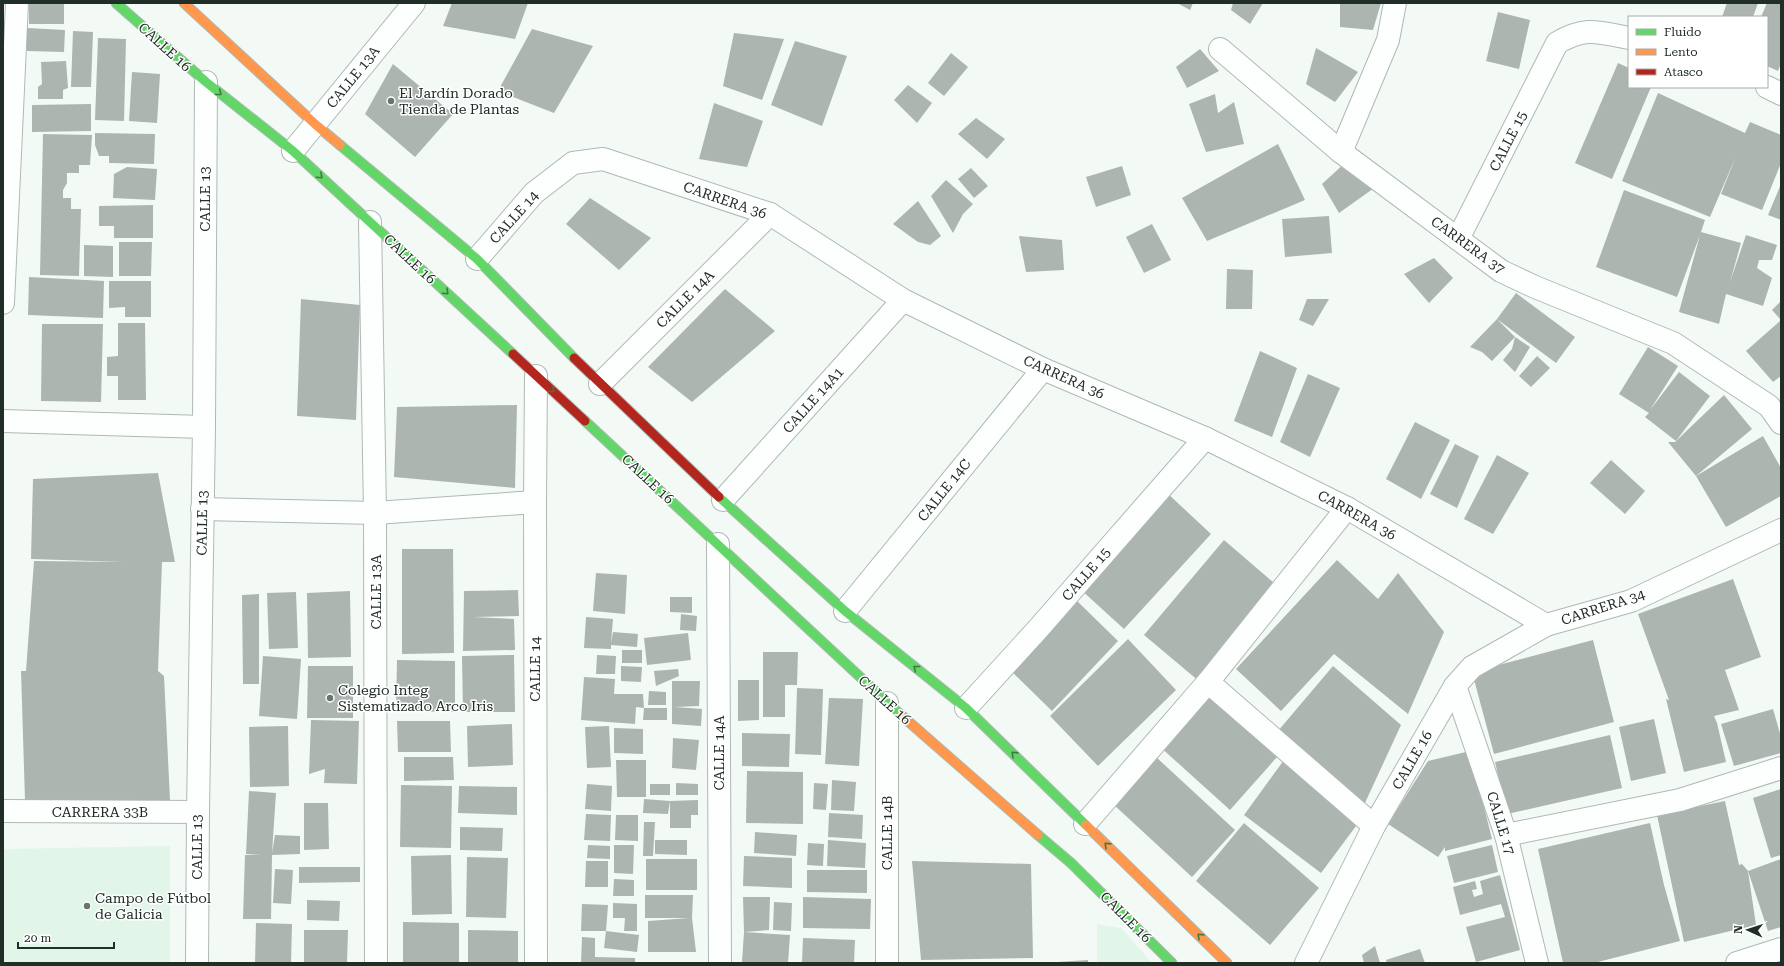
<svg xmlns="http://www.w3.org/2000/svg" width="1784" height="966" viewBox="0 0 1784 966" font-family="'Roboto Serif',serif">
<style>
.green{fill:#e1f6e9}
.building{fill:#acb5b0}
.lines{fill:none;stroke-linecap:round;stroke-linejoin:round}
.street-casing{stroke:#afb9b3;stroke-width:24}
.fast-casing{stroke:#afb9b3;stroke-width:11}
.slow-casing{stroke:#afb9b3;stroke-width:11}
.jam-casing{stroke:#afb9b3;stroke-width:11}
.street{stroke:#fdfefe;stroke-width:22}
.fast{stroke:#63d668;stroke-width:9}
.slow{stroke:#ff974d;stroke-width:9}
.jam{stroke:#b3261e;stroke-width:9}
.oneway{stroke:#3f7a44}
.poi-dot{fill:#6a756f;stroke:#fff;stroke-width:1.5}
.labels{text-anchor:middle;stroke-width:3;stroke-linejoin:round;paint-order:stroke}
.street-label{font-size:14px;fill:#212e27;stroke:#fff}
.poi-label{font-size:14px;fill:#212e27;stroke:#fff;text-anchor:start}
</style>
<rect width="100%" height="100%" fill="#f3faf6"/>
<g class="green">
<polygon points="170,846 170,963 3,963 3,849"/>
<polygon points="1097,924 1121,928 1152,963 1097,963"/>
</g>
<g class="building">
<rect x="29" y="3" width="35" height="21"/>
<polygon points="452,3 528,3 515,39 443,26"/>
<polygon points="1177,3 1193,3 1190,10"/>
<polygon points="1233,3 1263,3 1250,24 1231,10"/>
<polygon points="1340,3 1381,3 1373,30 1340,27"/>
<polygon points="1727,3 1758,3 1753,17 1722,17"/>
<polygon points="1767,3 1781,3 1781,63 1778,71 1767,66 1767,17 1761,17"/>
<polygon points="1498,12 1530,20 1519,69 1486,61"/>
<polygon points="27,28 65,30 64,52 27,51"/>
<polygon points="532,29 593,46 554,113 498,91"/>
<polygon points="73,31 93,32 91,87 71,87"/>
<polygon points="734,33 784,39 762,100 723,86"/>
<polygon points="98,38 126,39 124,121 95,120"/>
<polygon points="795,41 847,56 822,126 771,105"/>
<polygon points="1316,48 1358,72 1335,102 1306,84"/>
<polygon points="1200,49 1219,71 1187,88 1176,67"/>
<polygon points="951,53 968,67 944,96 928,83"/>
<polygon points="66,61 68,88 63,90 63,99 38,99 38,87 42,84 41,62"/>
<polygon points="1618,63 1629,68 1629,87 1651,87 1612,179 1575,163"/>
<polygon points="393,64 453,114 415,157 365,114"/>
<polygon points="132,72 160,74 157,123 129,121"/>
<polygon points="908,85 932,103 917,123 894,100"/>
<polygon points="1658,93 1745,133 1750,122 1781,135 1781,163 1762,210 1721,194 1736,156 1710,217 1622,181"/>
<polygon points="1215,94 1218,113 1234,102 1244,144 1206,152 1189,104"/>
<polygon points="714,103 763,121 747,167 699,159"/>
<polygon points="91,104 91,131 32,132 32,105"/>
<polygon points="976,118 1005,139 987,159 958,134"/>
<polygon points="95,133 155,134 154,164 109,163 109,156 99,156 95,145"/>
<polygon points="43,134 92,135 90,165 79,165 79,173 67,173 67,183 63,190 63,198 71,198 71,209 81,209 79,276 40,275"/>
<polygon points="1278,144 1305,200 1207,241 1182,198"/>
<polygon points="1346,162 1377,186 1339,213 1322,184"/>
<polygon points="1122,166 1131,195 1096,207 1086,177"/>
<polygon points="127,167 157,169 155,200 113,198 114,174"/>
<polygon points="971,168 988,186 974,198 958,179"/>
<polygon points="946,180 973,204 963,214 953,233 931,196"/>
<polygon points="1781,184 1781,220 1768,215"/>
<polygon points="1624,190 1705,220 1701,232 1741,243 1730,282 1746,235 1777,245 1772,260 1759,260 1757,268 1772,278 1763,306 1726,294 1719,324 1679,312 1700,235 1677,297 1596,267"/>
<polygon points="590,198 651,238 619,270 566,224"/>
<polygon points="918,201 941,236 930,245 918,242 893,224"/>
<polygon points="153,205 153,238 114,238 114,226 99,226 99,206"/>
<polygon points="1329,216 1332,253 1285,257 1282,219"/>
<polygon points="1152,224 1171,260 1144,273 1126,237"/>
<polygon points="1019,236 1062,240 1064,270 1026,272"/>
<polygon points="119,242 152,242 151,276 119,276"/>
<polygon points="84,245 113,246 113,277 84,276"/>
<polygon points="1434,258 1453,278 1429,303 1404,274"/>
<polygon points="1227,269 1253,270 1252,309 1226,309"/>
<polygon points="29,277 104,281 103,318 28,315"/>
<polygon points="109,281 151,281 151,317 125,317 125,307 109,308"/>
<polygon points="725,289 775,331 692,402 648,367"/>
<polygon points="1516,293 1575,337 1556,363 1497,319 1515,337 1492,361 1482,352 1470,347 1497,319"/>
<polygon points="301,299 360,305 356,420 297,416"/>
<polygon points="1307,299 1329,299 1313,326 1299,320"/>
<polygon points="1781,301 1781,320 1772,310"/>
<polygon points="1781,320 1781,376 1773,382 1746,351"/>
<polygon points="118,323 145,323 146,400 118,400 118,376 107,376 107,357 118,356"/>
<polygon points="42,324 103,324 101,402 41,401"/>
<polygon points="1515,337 1530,347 1515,372 1503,360 1512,349"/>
<polygon points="1648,347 1678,366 1650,410 1679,372 1710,396 1676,441 1645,417 1649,413 1619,394"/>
<polygon points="1260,351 1297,368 1272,437 1234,421"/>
<polygon points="1537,356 1550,368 1531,387 1519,376"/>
<polygon points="1308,374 1340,388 1310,457 1280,442"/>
<polygon points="1724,395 1752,429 1696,476 1763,436 1781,468 1781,496 1726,527 1696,476 1668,442 1675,442"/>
<polygon points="517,405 515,488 394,477 397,407"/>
<polygon points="1415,422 1450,440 1421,499 1386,479"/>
<polygon points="1455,444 1479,456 1457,508 1430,494"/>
<polygon points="1497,455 1529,473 1493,534 1464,519"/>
<polygon points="1611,460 1645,491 1625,514 1590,483"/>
<polygon points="158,473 175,562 162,562 158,671 164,676 170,800 25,800 21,671 26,671 34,561 125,562 31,559 33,479"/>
<polygon points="1166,492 1211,534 1124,629 1079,588"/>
<polygon points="1224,540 1280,588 1200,682 1144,635"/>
<polygon points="402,549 453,549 454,653 402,654"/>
<polygon points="1337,560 1378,599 1398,573 1444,632 1408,714 1334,654 1281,711 1236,669"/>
<polygon points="596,573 627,575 625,614 593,611"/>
<polygon points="1733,579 1761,657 1725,670 1739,710 1714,716 1717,723 1726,762 1684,772 1666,699 1669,700 1638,614"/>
<polygon points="518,590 519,616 473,617 514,619 515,650 463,651 464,591"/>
<polygon points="350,591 351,657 308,658 307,593"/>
<polygon points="296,592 298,648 269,649 267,593"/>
<polygon points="259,594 259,684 243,684 242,595"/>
<polygon points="670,597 692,597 692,613 670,612"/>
<polygon points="1073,597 1118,641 1052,711 1007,667"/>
<polygon points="681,614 697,616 696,631 680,630"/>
<polygon points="586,617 613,619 611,643 613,632 638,634 637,647 611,645 611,649 584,648"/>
<polygon points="688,633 691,660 647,665 644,638"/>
<polygon points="1128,639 1176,690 1098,766 1050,716"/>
<polygon points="1593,640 1614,722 1494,754 1472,672"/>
<rect x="622" y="650" width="20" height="13"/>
<polygon points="763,652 798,652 797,685 785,685 785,717 763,717"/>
<polygon points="514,655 515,712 463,712 462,656"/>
<polygon points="597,655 616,656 615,674 596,674"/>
<polygon points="263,656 301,659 297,719 259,716"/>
<polygon points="397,660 455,661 455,712 396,711"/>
<polygon points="308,666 353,666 353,718 307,718"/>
<polygon points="621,666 642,667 641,682 621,681"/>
<polygon points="1333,666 1401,725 1364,805 1278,731"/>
<polygon points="678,669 679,676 656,686 654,671"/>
<polygon points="584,677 615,679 614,694 643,694 644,708 636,707 635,724 581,720"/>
<polygon points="738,680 759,680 759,720 738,721"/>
<polygon points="672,681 700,681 699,706 675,707 702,709 701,726 672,724"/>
<polygon points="797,688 823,689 821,755 795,754"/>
<polygon points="649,691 666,692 666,705 648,705"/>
<polygon points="1205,692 1277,757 1230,810 1158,745"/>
<polygon points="829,698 863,699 859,766 825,764"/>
<polygon points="644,708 667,708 667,720 643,720"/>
<polygon points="1773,709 1781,737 1781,753 1734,766 1721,724"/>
<polygon points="1654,719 1666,773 1631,781 1619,727"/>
<polygon points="311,720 359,721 357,784 324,783 325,769 309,774"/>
<polygon points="397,721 450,721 451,752 398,752"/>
<polygon points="512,724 513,765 468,767 467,726"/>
<polygon points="288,726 289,786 250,787 249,727"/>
<polygon points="609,726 611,767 587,768 585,727"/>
<polygon points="614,728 643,729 643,754 614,753"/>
<polygon points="742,733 790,734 789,767 742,766"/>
<polygon points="1610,735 1622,788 1507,814 1495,762"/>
<polygon points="673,738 699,740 696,770 672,768"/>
<polygon points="1470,751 1492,839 1445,851 1445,847 1438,857 1388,824 1428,761"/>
<polygon points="404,757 453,757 454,780 404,781"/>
<polygon points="1156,757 1235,830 1192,877 1113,804"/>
<polygon points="616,760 646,760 646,797 617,797"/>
<polygon points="1284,760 1362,818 1321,873 1244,815"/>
<polygon points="747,771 803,772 803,824 746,823"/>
<polygon points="832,780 856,782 854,811 831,810"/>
<polygon points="676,783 698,784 698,795 676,795"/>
<polygon points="814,783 828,784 826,810 813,809"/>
<polygon points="587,784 612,786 611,811 585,809"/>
<rect x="650" y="784" width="20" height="11"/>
<polygon points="401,785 452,786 451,848 400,847"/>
<polygon points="459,786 517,787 517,815 458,813"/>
<polygon points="1781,789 1781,855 1771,858 1753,798"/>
<polygon points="249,791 276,793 272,853 275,835 300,836 300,854 272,855 271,919 243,919 245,855 261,855 246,854"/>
<polygon points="644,799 670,801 668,814 643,813"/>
<polygon points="698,800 698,815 691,815 691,828 670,828 670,801"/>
<polygon points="1725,801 1739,865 1742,864 1748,871 1756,925 1684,942 1657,815"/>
<polygon points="304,803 328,803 329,849 304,850"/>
<polygon points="829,813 863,815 862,839 828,837"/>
<polygon points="586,814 611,815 610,841 584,840"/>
<polygon points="616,815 638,815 638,841 615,840"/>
<polygon points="644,822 655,822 653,856 643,856"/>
<polygon points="1244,823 1319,888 1270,945 1196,881"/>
<polygon points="1650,823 1664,885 1680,941 1594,963 1563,963 1538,849"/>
<polygon points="460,827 503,828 502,851 460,850"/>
<polygon points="755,832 797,835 796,856 754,853"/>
<polygon points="655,840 687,840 687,855 655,854"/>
<polygon points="828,840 866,843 865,868 827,866"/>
<polygon points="808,843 824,844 823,866 807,865"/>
<polygon points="588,845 610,846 610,859 587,858"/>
<polygon points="614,845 634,845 633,874 614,873"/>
<polygon points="1492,845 1498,872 1454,883 1447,856"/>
<polygon points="451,855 452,914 412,915 411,856"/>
<polygon points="744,856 792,858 792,888 743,886"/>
<polygon points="467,857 508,858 506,918 466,917"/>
<rect x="646" y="859" width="51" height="31"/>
<polygon points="1781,859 1781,927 1768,931 1748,871"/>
<polygon points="586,861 608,861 608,887 585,887"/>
<polygon points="912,861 1031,864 1033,958 921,960"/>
<polygon points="299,867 360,867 360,882 299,883"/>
<polygon points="275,869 293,870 291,904 273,903"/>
<polygon points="807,870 867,870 867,893 807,892"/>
<polygon points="1500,875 1520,950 1476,962 1466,927 1505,917 1501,904 1460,915 1453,887 1475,881 1477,889 1472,890 1474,897 1483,894 1480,881"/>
<polygon points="614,879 634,880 634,896 613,896"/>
<polygon points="645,895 693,895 692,918 696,952 648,952 648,921 689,918 645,918"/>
<polygon points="743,897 770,897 769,930 744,932"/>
<polygon points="803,897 871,899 870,929 803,928"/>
<polygon points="307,900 340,901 339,921 307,920"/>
<polygon points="774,902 792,903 791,931 773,930"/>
<polygon points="613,903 637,904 637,931 624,931 625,918 613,918"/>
<polygon points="582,904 608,905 606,931 581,931"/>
<polygon points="403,922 459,923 459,963 403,963"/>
<polygon points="256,923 292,924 291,963 255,963"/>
<polygon points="304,930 348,930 347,963 304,963"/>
<polygon points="468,930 518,931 518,963 468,963"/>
<polygon points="606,931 639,935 637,952 604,948"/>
<polygon points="744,932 790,935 788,963 742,962"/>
<polygon points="582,937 595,938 595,957 635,958 635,963 581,963"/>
<polygon points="803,938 855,940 854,963 802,963"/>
<polygon points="1375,946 1380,963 1364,963 1362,955"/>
<polygon points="1420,949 1425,963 1387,963 1386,960"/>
<polygon points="1088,960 1088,963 1057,963 1057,962"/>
</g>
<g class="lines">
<defs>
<g id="street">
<polyline points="1220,49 1341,152 1501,271 1535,287 1673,343 1769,406 1781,423"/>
<polyline points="1767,87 1781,94"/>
<polyline points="293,151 414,3"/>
<polyline points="1341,152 1388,40 1395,3"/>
<polyline points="370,222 375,513 376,963"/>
<path d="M1458 239 1557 43C1586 26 1598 32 1629 38"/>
<polyline points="477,259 534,193 573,163 603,159 770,214 903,300 1043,369 1205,438 1347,508 1546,625"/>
<polyline points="3,303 17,3"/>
<polyline points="600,384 770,214"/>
<polyline points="3,421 204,427"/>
<polyline points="723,500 903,300"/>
<polyline points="202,509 375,513 535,502"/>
<polyline points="718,544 720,963"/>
<polyline points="845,611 1043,369"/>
<polyline points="1208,682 1374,826"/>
<polyline points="1455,686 1506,835 1537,963"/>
<polyline points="966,708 1038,629 1205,438"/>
<polyline points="3,811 198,812"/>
<polyline points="1085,824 1208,682 1347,508"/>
<polyline points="1506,835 1680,800 1781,768"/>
<polyline points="197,963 198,812 204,427 206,82"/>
<polyline points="536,963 535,502 536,376"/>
<polyline points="887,963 887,703"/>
<polyline points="1306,963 1374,826 1455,686 1472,667 1546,625 1631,601 1781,530"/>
<polyline points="1737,963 1781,949"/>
</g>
<g id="fast">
<polyline points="116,3 206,82 293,151 513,354"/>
<polyline points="340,145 477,259 574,358"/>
<polyline points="585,421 901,715"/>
<polyline points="719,497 845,611 966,708 1086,825"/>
<polyline points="1038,835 1071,863 1172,963"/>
</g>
<g id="slow">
<polyline points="184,3 315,124 340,145"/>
<polyline points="901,715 1038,835"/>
<polyline points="1086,825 1227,963"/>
</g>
<g id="jam">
<polyline points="513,354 585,421"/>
<polyline points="574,358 719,497"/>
</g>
</defs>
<use href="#street" class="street-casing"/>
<use href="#fast" class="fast-casing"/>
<use href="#slow" class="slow-casing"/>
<use href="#jam" class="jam-casing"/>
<use href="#street" class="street"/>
<use href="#fast" class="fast"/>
<use href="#slow" class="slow"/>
<use href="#jam" class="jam"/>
</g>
<defs><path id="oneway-chevron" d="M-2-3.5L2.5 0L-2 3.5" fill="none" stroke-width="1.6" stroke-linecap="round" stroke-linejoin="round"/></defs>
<g class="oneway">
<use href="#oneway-chevron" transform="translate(219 93) rotate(38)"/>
<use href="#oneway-chevron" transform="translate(320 176) rotate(43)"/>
<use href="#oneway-chevron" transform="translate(446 292) rotate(43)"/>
<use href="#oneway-chevron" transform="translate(552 390) rotate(43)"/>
<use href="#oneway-chevron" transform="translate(916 668) rotate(-141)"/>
<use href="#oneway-chevron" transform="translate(1014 754) rotate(-136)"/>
<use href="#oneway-chevron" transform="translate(1107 845) rotate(-136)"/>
<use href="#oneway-chevron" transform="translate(1200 936) rotate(-136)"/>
</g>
<g class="poi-dot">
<circle cx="391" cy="101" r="4"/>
<circle cx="330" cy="698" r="4"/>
<circle cx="87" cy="906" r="4"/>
</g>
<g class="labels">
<g class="street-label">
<text transform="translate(165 47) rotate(42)" y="5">CALLE 16</text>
<text transform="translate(353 77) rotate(-51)" y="5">CALLE 13A</text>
<text transform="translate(1508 141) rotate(-63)" y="5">CALLE 15</text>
<text transform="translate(205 199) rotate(-90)" y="5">CALLE 13</text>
<text transform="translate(725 200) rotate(19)" y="5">CARRERA 36</text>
<text transform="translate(514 217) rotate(-48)" y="5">CALLE 14</text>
<text transform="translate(1468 245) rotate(36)" y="5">CARRERA 37</text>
<text transform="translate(410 259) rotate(43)" y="5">CALLE 16</text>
<text transform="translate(685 299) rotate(-45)" y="5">CALLE 14A</text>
<text transform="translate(1064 377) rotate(24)" y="5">CARRERA 36</text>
<text transform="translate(813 400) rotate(-48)" y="5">CALLE 14A1</text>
<text transform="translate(648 479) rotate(43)" y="5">CALLE 16</text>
<text transform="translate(944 490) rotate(-51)" y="5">CALLE 14C</text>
<text transform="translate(1357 515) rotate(29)" y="5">CARRERA 36</text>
<text transform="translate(202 523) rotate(-89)" y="5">CALLE 13</text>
<text transform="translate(1086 574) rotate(-49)" y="5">CALLE 15</text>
<text transform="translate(376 592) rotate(-90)" y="5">CALLE 13A</text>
<text transform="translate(1603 607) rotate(-18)" y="5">CARRERA 34</text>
<text transform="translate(535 669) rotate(-90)" y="5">CALLE 14</text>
<text transform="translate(885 700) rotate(42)" y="5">CALLE 16</text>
<text transform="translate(719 753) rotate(-90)" y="5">CALLE 14A</text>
<text transform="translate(1412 760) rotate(-60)" y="5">CALLE 16</text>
<text x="100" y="817">CARRERA 33B</text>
<text transform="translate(1501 823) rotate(73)" y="5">CALLE 17</text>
<text transform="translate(887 833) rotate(-90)" y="5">CALLE 14B</text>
<text transform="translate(197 847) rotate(-90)" y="5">CALLE 13</text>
<text transform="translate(1126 917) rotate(45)" y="5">CALLE 16</text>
</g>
<g class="poi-label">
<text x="399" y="98">El Jardín Dorado<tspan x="399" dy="16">Tienda de Plantas</tspan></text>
<text x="338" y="695">Colegio Integ<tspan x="338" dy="16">Sistematizado Arco Iris</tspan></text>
<text x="95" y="903">Campo de Fútbol<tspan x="95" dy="16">de Galicia</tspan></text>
</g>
</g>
<rect width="1784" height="966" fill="none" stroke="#212e27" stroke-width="8"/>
<rect x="1628" y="16" width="140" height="72" fill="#ffffff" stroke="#a6aba9"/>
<rect x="1636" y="29" width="20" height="6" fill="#63d668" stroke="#a6aba9"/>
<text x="1664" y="36" font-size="12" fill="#212e27">Fluido</text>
<rect x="1636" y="49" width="20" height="6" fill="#ff974d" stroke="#a6aba9"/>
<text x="1664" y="56" font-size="12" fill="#212e27">Lento</text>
<rect x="1636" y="69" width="20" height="6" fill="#b3261e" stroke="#a6aba9"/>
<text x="1664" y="76" font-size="12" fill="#212e27">Atasco</text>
<g transform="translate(1748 930) rotate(273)" stroke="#ffffff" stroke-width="3" paint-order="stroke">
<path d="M0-3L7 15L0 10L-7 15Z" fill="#212e27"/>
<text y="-6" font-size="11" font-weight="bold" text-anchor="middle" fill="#212e27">N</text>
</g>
<path d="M18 942v6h96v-6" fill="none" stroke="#212e27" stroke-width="2"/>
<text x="24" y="942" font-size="12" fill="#212e27" stroke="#ffffff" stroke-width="3" paint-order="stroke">20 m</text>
</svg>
